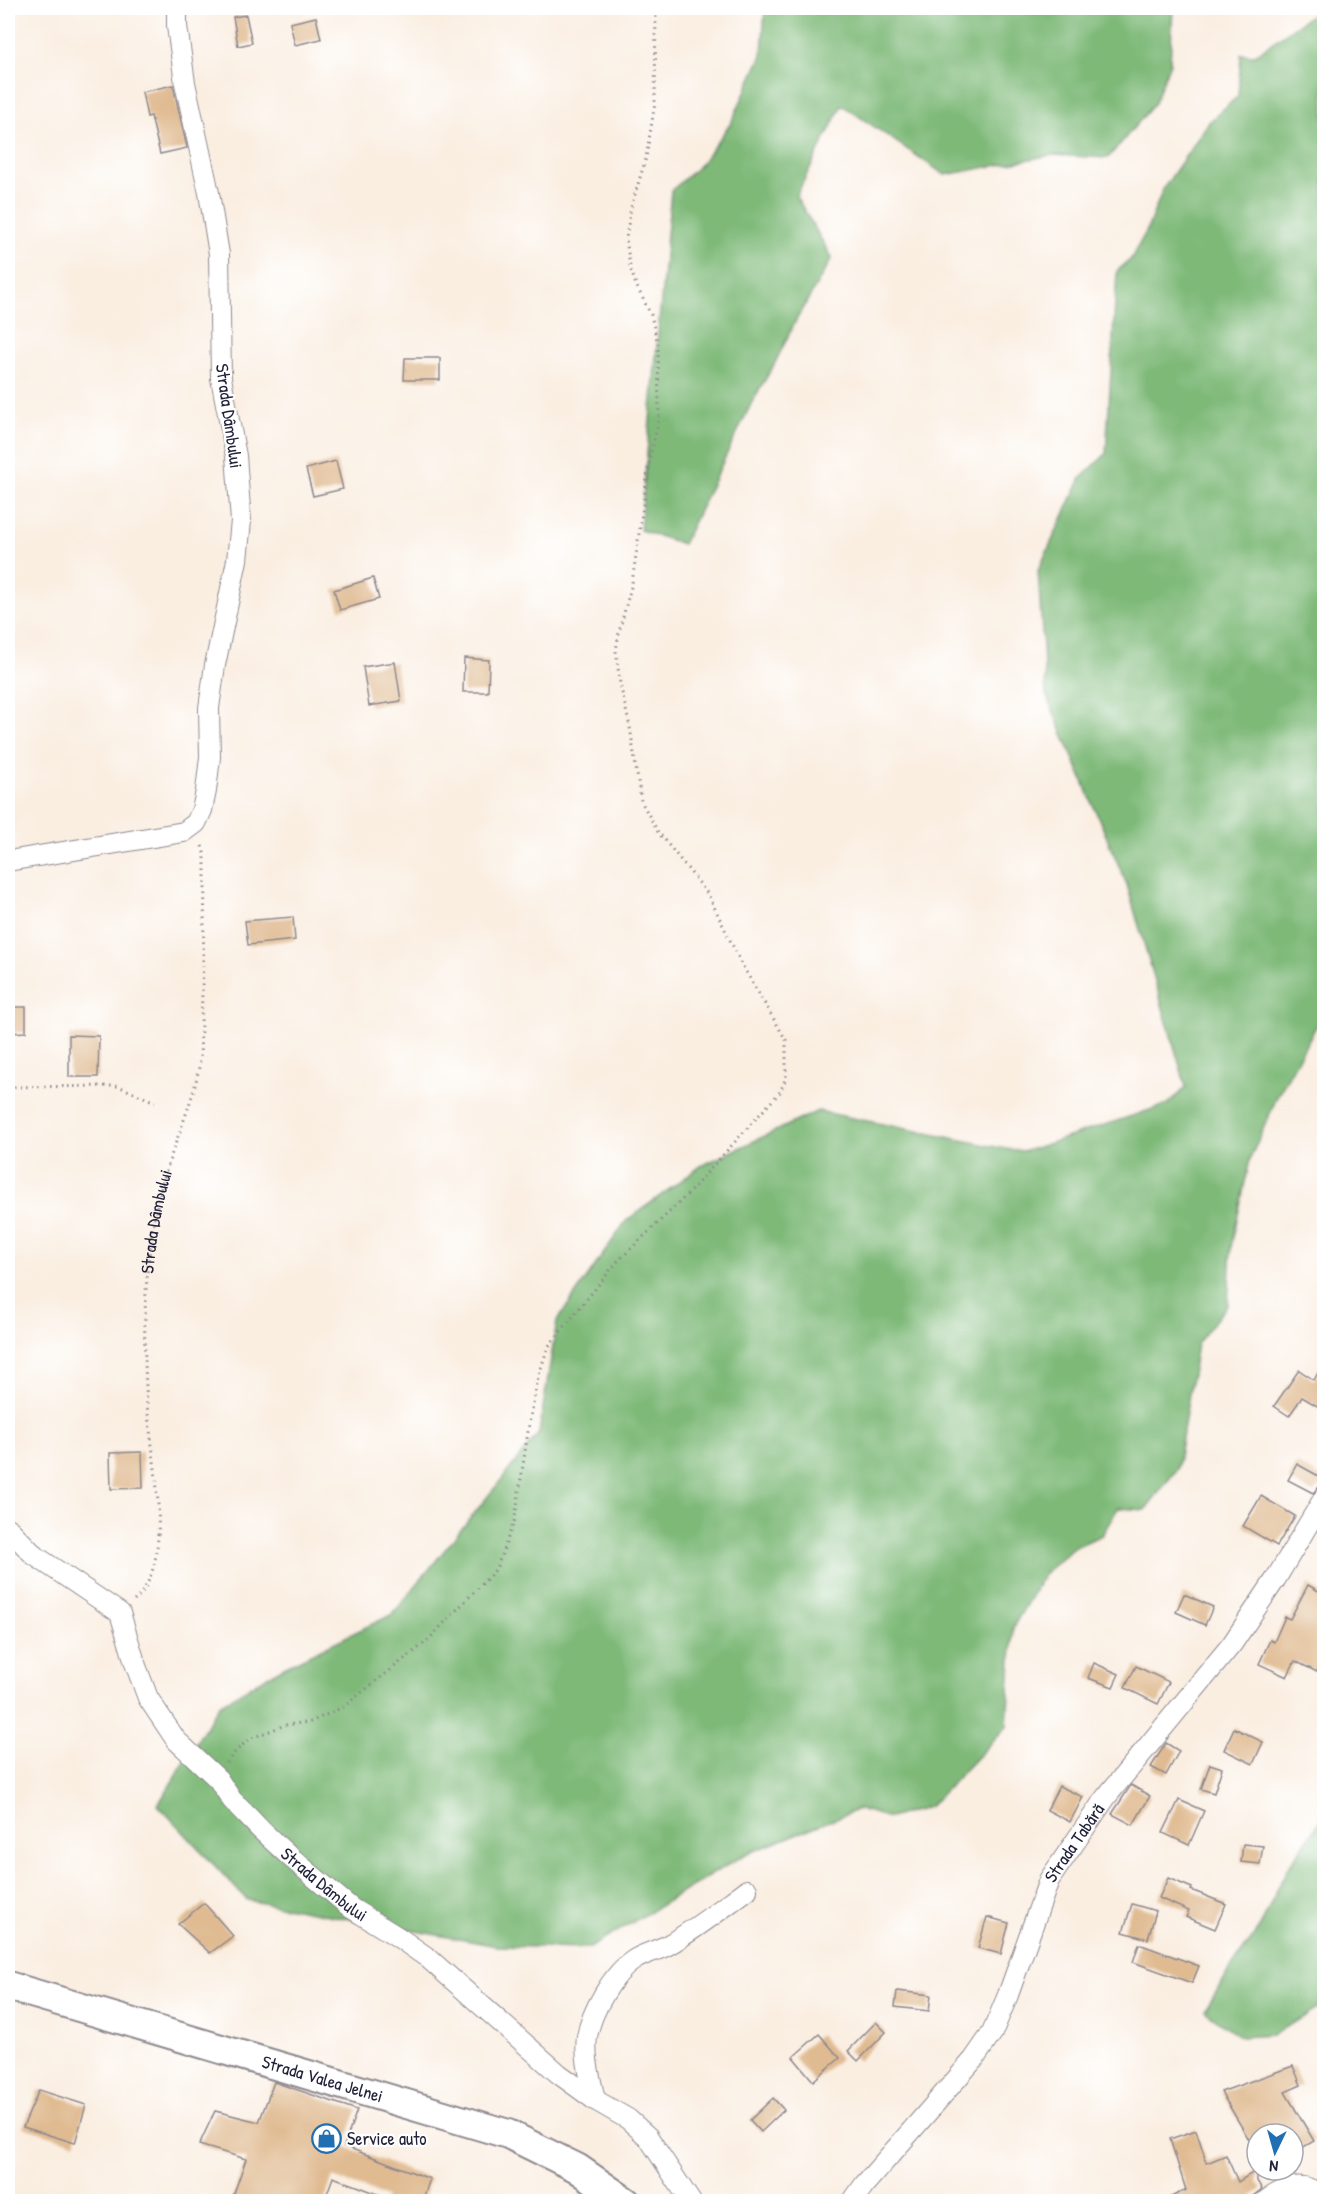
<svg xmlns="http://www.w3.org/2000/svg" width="1332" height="2209" viewBox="0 0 1332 2209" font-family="'Patrick Hand',sans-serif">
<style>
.forest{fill:#7eb978;stroke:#506e5a;stroke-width:1.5}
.building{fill:#e0bb92}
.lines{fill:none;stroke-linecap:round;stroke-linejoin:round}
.minor-casing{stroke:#8e888e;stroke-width:22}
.secondary-casing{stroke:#8e888e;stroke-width:32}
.path{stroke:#8e888e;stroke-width:3;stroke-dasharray:1.5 4.5;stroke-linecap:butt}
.minor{stroke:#fff;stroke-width:20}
.secondary{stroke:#fff;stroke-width:28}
.labels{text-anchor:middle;stroke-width:4.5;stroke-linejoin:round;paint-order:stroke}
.street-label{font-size:18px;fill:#22223b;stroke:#fff}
.poi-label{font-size:18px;fill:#22223b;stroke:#fff;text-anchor:start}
</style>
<rect width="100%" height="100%" fill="#fff"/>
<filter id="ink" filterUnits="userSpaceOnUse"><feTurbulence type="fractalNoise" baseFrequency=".0167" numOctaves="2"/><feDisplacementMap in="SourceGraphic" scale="12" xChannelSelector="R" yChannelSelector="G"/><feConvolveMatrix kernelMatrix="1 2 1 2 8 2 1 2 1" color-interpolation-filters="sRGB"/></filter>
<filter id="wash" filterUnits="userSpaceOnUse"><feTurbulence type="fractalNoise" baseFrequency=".008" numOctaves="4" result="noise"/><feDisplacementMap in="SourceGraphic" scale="24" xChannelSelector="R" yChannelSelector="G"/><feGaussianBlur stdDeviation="1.35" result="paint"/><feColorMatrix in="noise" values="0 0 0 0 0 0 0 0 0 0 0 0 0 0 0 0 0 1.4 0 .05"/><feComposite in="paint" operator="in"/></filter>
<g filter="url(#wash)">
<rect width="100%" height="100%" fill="#faeee1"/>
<g class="forest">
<polygon points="765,8 1173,8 1170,63 1154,104 1108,158 1052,155 945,175 842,105 796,196 832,258 794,324 774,365 753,400 683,544 640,530 671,191 701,164 731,123 762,55"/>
<polygon points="1321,8 1324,8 1324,1012 1277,1097 1250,1159 1231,1247 1228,1304 1197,1344 1177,1469 1145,1510 1118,1508 1102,1535 1073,1548 1044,1574 1013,1627 1007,1726 930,1806 890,1818 859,1809 744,1855 590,1948 497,1946 247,1900 158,1805 219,1705 282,1668 393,1614 539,1433 557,1321 626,1221 701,1166 818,1111 1011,1150 1026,1151 1168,1104 1186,1087 1127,885 1046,694 1038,571 1081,478 1106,454 1117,271 1131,259 1147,230 1163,189 1209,122 1238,96 1241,54 1255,55"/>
<polygon points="1324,1816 1324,1994 1319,2008 1273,2035 1241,2037 1205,2011 1228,1972 1259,1929 1287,1869"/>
</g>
<g id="blocks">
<g class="building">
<polygon points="246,15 252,43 238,46 233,17"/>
<polygon points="316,17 321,39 295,45 290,23"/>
<polygon points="173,85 187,148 160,154 151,116 147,117 142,92"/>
<polygon points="405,358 440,358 440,380 404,380"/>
<polygon points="336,461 343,489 313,496 306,469"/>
<polygon points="373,578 379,599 340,610 334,590"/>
<polygon points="464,658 489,660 488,692 463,692"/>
<polygon points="395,662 401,701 369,706 363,667"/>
<polygon points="293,917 295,940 248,945 245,921"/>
<polygon points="10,1007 26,1007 26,1032 10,1033"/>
<polygon points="69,1035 99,1036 98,1077 69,1077"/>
<polygon points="1324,1362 1324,1410 1302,1397 1289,1416 1274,1406 1299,1370 1314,1380"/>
<polygon points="142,1452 143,1488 111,1489 110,1453"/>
<polygon points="1297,1464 1324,1479 1323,1486 1318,1488 1313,1493 1288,1480"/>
<polygon points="1261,1496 1295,1516 1277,1546 1243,1526"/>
<polygon points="1308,1585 1324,1594 1324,1659 1317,1672 1295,1661 1287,1677 1259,1664 1270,1640 1274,1642 1285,1617 1290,1619"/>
<polygon points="1184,1594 1213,1607 1205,1625 1176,1612"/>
<polygon points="1094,1663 1119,1674 1113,1687 1088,1678"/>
<polygon points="1136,1666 1169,1682 1158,1704 1125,1688"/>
<polygon points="1234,1728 1263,1742 1253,1764 1224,1750"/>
<polygon points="1166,1743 1179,1751 1166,1775 1151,1767"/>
<polygon points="1210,1764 1222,1768 1214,1793 1201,1789"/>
<polygon points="1131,1785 1150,1796 1133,1825 1112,1814"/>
<polygon points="1059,1786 1083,1797 1070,1822 1047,1810"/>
<polygon points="1179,1800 1204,1811 1189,1845 1163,1833"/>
<polygon points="1243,1844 1263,1846 1260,1864 1241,1862"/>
<polygon points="1168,1878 1192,1888 1191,1890 1226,1904 1215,1929 1186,1917 1189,1911 1159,1898"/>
<polygon points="204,1903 233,1936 210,1953 178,1924"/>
<polygon points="1132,1904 1156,1911 1148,1939 1123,1932"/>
<polygon points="987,1917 1009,1923 1001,1954 978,1948"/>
<polygon points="1139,1944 1199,1966 1192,1983 1133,1962"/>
<polygon points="897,1991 931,1995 929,2011 895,2007"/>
<polygon points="876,2022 886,2032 858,2061 848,2051"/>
<polygon points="819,2034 840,2058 813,2081 793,2057"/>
<polygon points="1293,2066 1301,2085 1285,2092 1314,2141 1293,2153 1293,2134 1257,2134 1257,2153 1221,2092"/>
<polygon points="274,2082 357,2110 344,2146 430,2179 422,2202 384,2202 386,2197 333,2177 324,2202 231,2202 246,2159 199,2145 215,2111 259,2122"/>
<polygon points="39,2090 86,2105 75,2143 23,2127"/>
<polygon points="773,2098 784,2110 761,2132 750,2120"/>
<polygon points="1196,2130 1207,2163 1226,2155 1238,2182 1257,2170 1257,2181 1262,2189 1253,2196 1252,2202 1160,2202 1186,2190 1170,2139"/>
</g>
</g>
</g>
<g filter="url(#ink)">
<use href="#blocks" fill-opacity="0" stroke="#8e888e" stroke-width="1.5"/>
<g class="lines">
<defs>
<g id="minor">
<polyline points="8,861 184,832 196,823 202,810 206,791 210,757 209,708 215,665 237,560 241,521 236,456 221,378 219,254 209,193 185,83 177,26 177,8"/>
<path id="s2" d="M8 1528 34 1555 120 1613 136 1666 148 1698 176 1740 218 1779 232 1800 262 1831 289 1856 351 1908 398 1937 428 1958 559 2074 595 2100 628 2119 648 2137 691 2202"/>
<path d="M595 2100C591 2080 584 2058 587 2037 591 2012 613 1973 634 1960 644 1953 657 1951 668 1945 696 1929 721 1909 747 1890"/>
<path id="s3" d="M852 2202 864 2185 974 2059 992 2033 1008 1995 1049 1880 1106 1797 1232 1644 1275 1580 1324 1498"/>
<path d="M1264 2202C1286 2186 1302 2179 1324 2198"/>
</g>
<g id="secondary">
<path id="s4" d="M8 1986 508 2134 577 2168 626 2202"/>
</g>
</defs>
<use href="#minor" class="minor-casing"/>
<use href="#secondary" class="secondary-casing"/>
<g class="path">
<polyline points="8,1087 118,1086 155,1102"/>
<path id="s1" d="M134 1601C177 1563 151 1455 147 1403 142 1332 144 1247 164 1178 175 1139 194 1102 200 1061L205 889V856L201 842"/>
<polyline points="227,1763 233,1754 249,1739 285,1725 310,1722 343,1707 426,1642 496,1569 515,1519 530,1418 539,1374 548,1347 617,1262 686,1196 780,1092 786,1078 786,1040 742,965 708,894 658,832 641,801 630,727 620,684 616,651 619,632 632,583 649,464 659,417 658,345 651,315 636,285 630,267 626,238 631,207 646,158 655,103 656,8"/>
</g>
<use href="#minor" class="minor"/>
<use href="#secondary" class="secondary"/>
</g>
</g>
<defs>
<symbol id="shop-ring" viewBox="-11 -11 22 22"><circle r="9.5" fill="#fff" stroke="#1f6fb2" stroke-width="1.5"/><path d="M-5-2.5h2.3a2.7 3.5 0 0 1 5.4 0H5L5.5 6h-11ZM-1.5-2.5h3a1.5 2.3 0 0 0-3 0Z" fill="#1f6fb2"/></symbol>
</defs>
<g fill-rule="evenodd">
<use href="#shop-ring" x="310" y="2122" width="33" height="33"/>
</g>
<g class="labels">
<g class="street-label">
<text transform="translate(229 416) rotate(82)" y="6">Strada Dâmbului</text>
<text dy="6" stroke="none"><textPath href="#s1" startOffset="387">Strada Dâmbului</textPath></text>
<text dy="6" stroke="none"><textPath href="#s3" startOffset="428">Strada Tabără</textPath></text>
<text dy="6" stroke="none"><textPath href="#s2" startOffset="489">Strada Dâmbului</textPath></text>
<text dy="6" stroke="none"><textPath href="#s4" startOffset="328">Strada Valea Jelnei</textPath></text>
</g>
<g class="poi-label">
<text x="347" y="2145">Service auto</text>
</g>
</g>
<rect width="1332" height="2209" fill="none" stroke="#fff" stroke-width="30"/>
<g transform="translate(1275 2152) rotate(185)"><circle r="28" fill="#ffffff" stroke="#a7a7b1" stroke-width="1.5"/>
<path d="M0-4.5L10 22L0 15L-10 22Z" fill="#1f6fb2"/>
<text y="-9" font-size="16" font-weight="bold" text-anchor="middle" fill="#22223b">N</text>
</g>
</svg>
